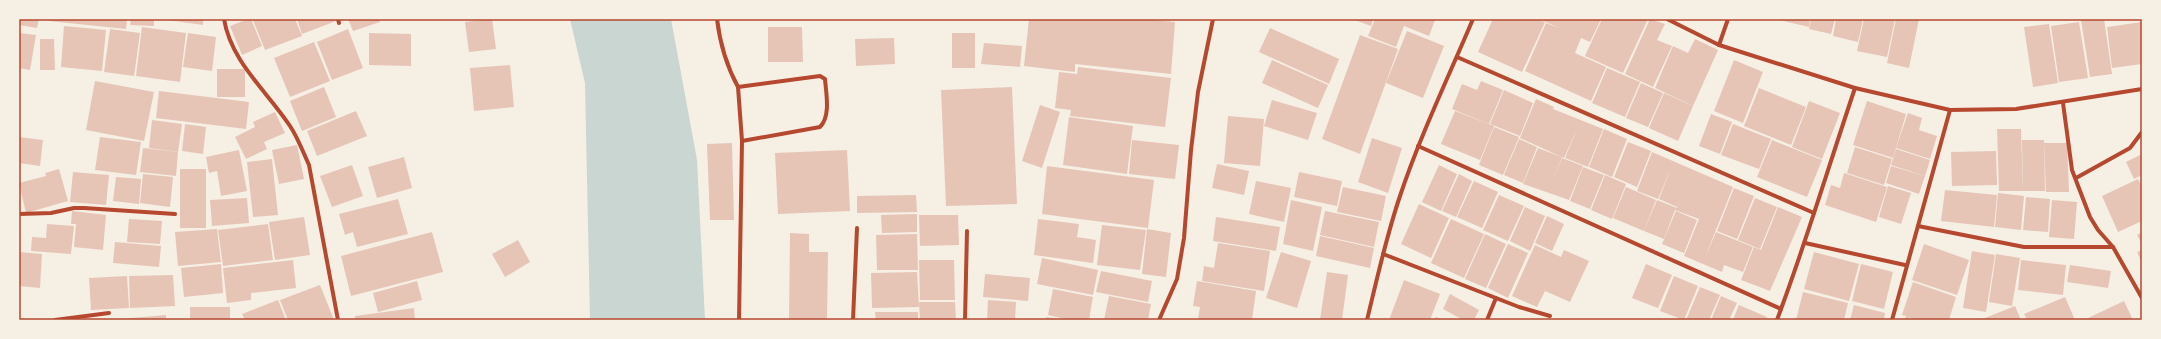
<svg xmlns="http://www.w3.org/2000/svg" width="2161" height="339" viewBox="0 0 2161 339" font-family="Helvetica,sans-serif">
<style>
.water{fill:#c9d6d2}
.building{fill:#e6c5b7}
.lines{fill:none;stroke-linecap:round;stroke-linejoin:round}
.minor{stroke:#b5482f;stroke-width:4}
.neatline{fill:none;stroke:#b5482f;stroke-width:1.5}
</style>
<rect width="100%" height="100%" fill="#f6efe4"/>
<polygon class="water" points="570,19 671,19 697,160 705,320 590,320 585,83"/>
<g class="building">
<polygon points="19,19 39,19 37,28 19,25"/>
<polygon points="49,19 127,19 126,29 49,21"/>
<polygon points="131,19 154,19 154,26 130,25"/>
<polygon points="160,19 203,19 203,25"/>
<polygon points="248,19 251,19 262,46 242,55 230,26"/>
<polygon points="257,19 295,19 302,36 265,50 253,20"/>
<polygon points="297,19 335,19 336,21 302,34"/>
<polygon points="348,19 379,19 380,22 353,31"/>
<polygon points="492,19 496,49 469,52 465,22"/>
<polygon points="1029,19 1142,19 1175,22 1171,74 1075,64 1075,72 1024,66"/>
<polygon points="1352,19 1373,19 1371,26"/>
<polygon points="1375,19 1433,19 1435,20 1429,36 1404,26 1396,47 1368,36"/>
<polygon points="1493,19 1538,19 1545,22 1522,72 1478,52"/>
<polygon points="1545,19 1601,19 1590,42 1581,38 1575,53 1606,67 1591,101 1525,71 1546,23 1559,28 1544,21"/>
<polygon points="1602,19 1648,19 1623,73 1585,56"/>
<polygon points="1650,19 1665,24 1657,40 1672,46 1653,87 1625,74"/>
<polygon points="1775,19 1810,19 1809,27"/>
<polygon points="1811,19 1835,19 1831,34 1809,29"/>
<polygon points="1836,19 1863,19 1858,42 1833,36"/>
<polygon points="1864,19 1895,19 1887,57 1857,51"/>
<polygon points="1896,19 1919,19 1909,68 1887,63"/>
<polygon points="2104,19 2112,74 2090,77 2081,20"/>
<polygon points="2079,22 2088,78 2059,82 2051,26"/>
<polygon points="2142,22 2142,64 2112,68 2107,27"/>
<polygon points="2049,24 2058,83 2033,87 2024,27"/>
<polygon points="64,26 106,30 102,71 61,67"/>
<polygon points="142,27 186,33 180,82 136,76"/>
<polygon points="768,27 802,27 803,62 768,62"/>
<polygon points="1270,28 1339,59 1329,84 1259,52"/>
<polygon points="110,29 140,33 134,76 104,72"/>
<polygon points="348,29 363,68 332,80 317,42"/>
<polygon points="1407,31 1444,46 1423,98 1386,83"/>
<polygon points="19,33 36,35 30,70 19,68"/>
<polygon points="188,33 216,37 212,71 183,67"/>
<polygon points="369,33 411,34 411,66 369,65"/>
<rect x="952" y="33" width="23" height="35"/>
<polygon points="1360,35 1398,49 1360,154 1322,139"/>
<polygon points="894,38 895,64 856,66 855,39"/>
<polygon points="40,39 54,39 55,70 40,70"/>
<polygon points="1695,39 1718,50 1693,106 1655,88 1673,46 1688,53"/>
<polygon points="314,42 330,81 290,97 274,58"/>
<polygon points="984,43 1022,46 1020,67 981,64"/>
<polygon points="1272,60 1328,85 1318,108 1262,83"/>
<polygon points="1734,60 1763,72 1743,123 1714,111"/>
<polygon points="510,65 514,107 474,111 470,68"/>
<polygon points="1078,67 1171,78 1165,127 1070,116 1071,110 1055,108 1059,72 1077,74"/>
<polygon points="1607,68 1640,82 1625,117 1592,103"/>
<rect x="217" y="69" width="28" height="28"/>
<polygon points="95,81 154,92 144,141 86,130"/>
<polygon points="1481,81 1503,90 1489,124 1452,109 1462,84 1477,90"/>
<polygon points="1641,83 1663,93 1648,127 1626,118"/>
<polygon points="324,87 336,117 302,131 290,101"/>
<polygon points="1012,87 1017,204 946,206 941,90"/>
<polygon points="1759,88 1806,107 1791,145 1744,126"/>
<polygon points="1504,90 1533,103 1520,136 1490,124"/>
<polygon points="159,91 249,102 246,129 156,118"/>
<polygon points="1664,93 1693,106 1678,141 1649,128"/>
<polygon points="1536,99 1554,107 1553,109 1603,129 1588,167 1565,158 1578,127 1564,158 1520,138"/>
<polygon points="1272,100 1317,113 1308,140 1264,126"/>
<polygon points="1809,101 1840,113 1822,159 1792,147"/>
<polygon points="1867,101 1906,114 1893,158 1853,145"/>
<polygon points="1040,105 1060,112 1042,168 1022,161"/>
<polygon points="356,111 367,136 317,156 307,131"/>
<polygon points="1455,111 1494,126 1480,160 1441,144"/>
<polygon points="275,112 285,133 264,142 267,149 246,159 235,137 255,127 253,122"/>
<polygon points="1908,113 1922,118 1919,130 1937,136 1930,159 1896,148"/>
<polygon points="1711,114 1732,122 1720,154 1699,146"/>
<polygon points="1228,116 1264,119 1260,166 1224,163"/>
<polygon points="1069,117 1133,126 1127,174 1063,165"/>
<polygon points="152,120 182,124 178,152 149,148"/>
<polygon points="185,124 206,127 203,154 182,151"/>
<polygon points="1733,124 1771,139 1759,169 1721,155"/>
<polygon points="1494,127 1519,137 1503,175 1479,165"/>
<polygon points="1604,129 1627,139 1612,177 1589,167"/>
<polygon points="1997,129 2021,129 2023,191 1999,191"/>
<polygon points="19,137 43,140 40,166 19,163"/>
<polygon points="100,137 141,142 136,175 95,170"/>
<polygon points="1372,138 1402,148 1388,193 1358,182"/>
<polygon points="1519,139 1537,147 1523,183 1504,175"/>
<polygon points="1132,140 1179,145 1175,179 1129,174"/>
<polygon points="1772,140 1822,160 1807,197 1757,177"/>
<polygon points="2022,140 2044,140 2045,191 2023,191"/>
<polygon points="1628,142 1651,151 1637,187 1614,177"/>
<polygon points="732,143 734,220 710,220 707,144"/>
<polygon points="2044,143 2067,143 2069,192 2046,192"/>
<polygon points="297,145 304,179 279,184 272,150"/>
<polygon points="1855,147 1892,159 1884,185 1847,173"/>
<polygon points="143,148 178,152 176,176 140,172"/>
<polygon points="1538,148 1562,157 1553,180 1562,158 1583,166 1569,200 1523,184"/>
<polygon points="1896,149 1930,160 1925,176 1891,165"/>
<polygon points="239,150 247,191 221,196 217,171 209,173 206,157"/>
<polygon points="847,150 850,211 778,214 775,153"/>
<polygon points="1996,151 1997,185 1952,186 1951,152"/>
<polygon points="1652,152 1733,187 1704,260 1716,232 1753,247 1743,272 1724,265 1722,272 1684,256 1699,219 1675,210 1664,239 1644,231 1657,200 1677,208 1680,200 1677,207 1659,199 1671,168 1658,199 1637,191"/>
<polygon points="2142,154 2142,175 2134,179 2126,162"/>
<polygon points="404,157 412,188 377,198 368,167"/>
<polygon points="272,159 278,215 253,217 247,162"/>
<polygon points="1217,164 1249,171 1244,195 1212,188"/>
<polygon points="352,165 363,196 332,207 320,176"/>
<polygon points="1439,165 1457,174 1441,211 1422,202"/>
<polygon points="1047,166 1154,180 1148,228 1042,214"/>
<polygon points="1891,166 1925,176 1919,194 1886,183"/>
<polygon points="1583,167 1604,175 1590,209 1570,201"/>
<polygon points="59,169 68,201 26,213 19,183 46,176 45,173"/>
<rect x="180" y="169" width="26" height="59"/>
<polygon points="73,172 109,175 106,205 70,202"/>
<polygon points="1299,172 1342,181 1337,206 1294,197"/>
<polygon points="1844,173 1887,187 1876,222 1825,205 1831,185 1840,188"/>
<polygon points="143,174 173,177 170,207 140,203"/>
<polygon points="1459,174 1472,181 1456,217 1442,211"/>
<polygon points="1605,175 1626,184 1612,219 1591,210"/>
<polygon points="116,177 141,179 139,204 113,201"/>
<polygon points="2138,179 2142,187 2142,221 2118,232 2102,196"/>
<polygon points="1256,181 1291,188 1284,222 1249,214"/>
<polygon points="1474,181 1498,192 1482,228 1457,217"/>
<polygon points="1888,186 1911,193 1901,224 1879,217"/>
<polygon points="1343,187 1386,196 1381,221 1337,212"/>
<polygon points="1626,187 1656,200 1644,231 1613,218"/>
<polygon points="1734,188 1754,196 1737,239 1717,231"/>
<polygon points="1945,190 1997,195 1994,227 1941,221"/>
<polygon points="1998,193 2024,196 2021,230 1995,227"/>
<polygon points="916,195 917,212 857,213 857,196"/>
<polygon points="1499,195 1524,206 1508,241 1483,230"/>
<polygon points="2026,197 2050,199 2048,232 2023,230"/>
<polygon points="247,198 249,223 212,226 210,200"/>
<polygon points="1755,198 1777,207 1760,249 1738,240"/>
<polygon points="398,199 408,234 357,247 353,232 345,235 339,214"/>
<polygon points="1291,200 1322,207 1313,251 1283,244"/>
<polygon points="2052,200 2077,202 2074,239 2049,237"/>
<polygon points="1419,204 1449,218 1431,258 1401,244"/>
<polygon points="1525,207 1545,216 1530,251 1510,241"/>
<polygon points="1778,207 1802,217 1770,291 1741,280 1754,247 1761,250"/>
<polygon points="72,211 106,215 103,250 74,247 76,224 71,224"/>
<polygon points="1325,211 1379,222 1374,247 1320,235"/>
<polygon points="1676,211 1697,220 1684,253 1662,244"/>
<polygon points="917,214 917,232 882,233 881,215"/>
<polygon points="919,215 958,215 959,245 920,246"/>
<polygon points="1547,216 1564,224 1552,251 1535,243"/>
<polygon points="304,217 310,255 275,260 269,222"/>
<polygon points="1216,217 1280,227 1276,251 1213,241"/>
<polygon points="129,219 162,221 160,244 127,242"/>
<polygon points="1038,219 1079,224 1077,237 1096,240 1093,263 1034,255"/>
<polygon points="1451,219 1484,234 1464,278 1431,263"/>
<polygon points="47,224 74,226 71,254 31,251 32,237 46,238"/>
<polygon points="268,224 273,260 223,266 218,230"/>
<polygon points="1102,225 1146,230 1140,270 1097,265"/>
<polygon points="217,229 221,262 178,266 175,232"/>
<polygon points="1147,229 1171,233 1166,277 1142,274"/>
<polygon points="432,232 443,272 351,296 341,256"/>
<polygon points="2142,232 2142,244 2137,235"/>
<polygon points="790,233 809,234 809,252 828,252 827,320 789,320"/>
<polygon points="917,234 918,270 877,270 876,235"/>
<polygon points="1485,234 1506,244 1486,288 1465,279"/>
<polygon points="1320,236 1374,248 1370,268 1316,256"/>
<polygon points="518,240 530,262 505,277 492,254"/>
<polygon points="115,242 161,246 159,267 113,263"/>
<polygon points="1218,243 1270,251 1264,291 1202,281 1204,266 1214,268"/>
<polygon points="1508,244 1528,253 1508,298 1488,288"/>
<polygon points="1924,244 1969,260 1957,295 1912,280"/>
<polygon points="1535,245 1561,257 1564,250 1589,261 1570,302 1545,291 1537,307 1512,296"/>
<polygon points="2142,250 2142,263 2137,252"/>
<polygon points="1972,251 1995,255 1986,312 1963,308"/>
<polygon points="19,252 42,254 40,288 19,286"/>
<polygon points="1281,252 1311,261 1297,308 1266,298"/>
<polygon points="1814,252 1859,264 1849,301 1804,289"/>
<polygon points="1996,254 2020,258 2012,306 1989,302"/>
<polygon points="1042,258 1098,270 1093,295 1037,284"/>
<polygon points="293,260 296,288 251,293 251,300 227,303 223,268"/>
<polygon points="919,260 954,260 955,300 920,300"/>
<polygon points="2021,260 2066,265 2063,295 2018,290"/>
<polygon points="221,264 223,293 184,297 181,268"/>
<polygon points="1646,264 1672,275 1658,308 1632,298"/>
<polygon points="1861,264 1893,272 1884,309 1852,301"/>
<polygon points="2070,265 2111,271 2108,288 2067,282"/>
<polygon points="1101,271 1152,281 1148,302 1096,292"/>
<polygon points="917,272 919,307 872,308 871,273"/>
<polygon points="1327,272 1348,275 1342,320 1320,320"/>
<polygon points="985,274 1030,278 1028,301 983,297"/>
<polygon points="173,275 175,306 130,308 129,276"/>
<polygon points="127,276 129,308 91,310 89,278"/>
<polygon points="1674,276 1698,286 1684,320 1660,311"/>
<polygon points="1404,280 1440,294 1430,320 1389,320"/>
<polygon points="417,281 422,300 378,312 373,293"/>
<polygon points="1197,281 1256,291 1252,320 1198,319 1200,307 1193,306"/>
<polygon points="1913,282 1956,297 1949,320 1917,320 1907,317 1914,320 1905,320 1906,316 1902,315"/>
<polygon points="320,285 334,320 288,320 280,300"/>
<polygon points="1700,287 1720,295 1709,320 1686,320"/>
<polygon points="1053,289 1093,297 1089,320 1070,320 1048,315"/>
<polygon points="1803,292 1848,303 1844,320 1796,320"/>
<polygon points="1450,294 1479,310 1474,320 1463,320 1443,309"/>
<polygon points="1109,296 1151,304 1148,320 1104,320"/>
<polygon points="1721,296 1737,303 1729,320 1711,320"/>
<polygon points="2065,297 2075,320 2027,320 2024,314"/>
<polygon points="278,300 286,320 245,320 242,314"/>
<polygon points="988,300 1016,302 1015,320 987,320"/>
<polygon points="2124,301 2133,320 2084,320"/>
<polygon points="919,302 955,302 956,320 920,320"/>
<polygon points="1739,305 1767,317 1766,320 1733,320"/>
<polygon points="1854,305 1885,313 1884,320 1850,320"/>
<polygon points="2015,306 2021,320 1980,320"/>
<rect x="190" y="307" width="40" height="13"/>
<polygon points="414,308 415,320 355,320 355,316"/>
<polygon points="875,312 918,312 918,320 876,320"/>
<polygon points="166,315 166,320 119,320 119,319"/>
<polygon points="1046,317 1059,319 1059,320 1046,320"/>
<polygon points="1436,317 1444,320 1434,320"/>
</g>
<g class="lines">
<g class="minor">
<path d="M224 19C231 62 267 91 290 126 298 138 303 152 309 165L338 320"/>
<polyline points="338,19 339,23"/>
<path d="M717 19C720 44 726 65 738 87L820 76 825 79C826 93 831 116 820 127L742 141 739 320"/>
<polyline points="1667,19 1719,45"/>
<polyline points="1728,19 1719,45 1855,88 1950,110 2016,109 2142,89"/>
<polyline points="1457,57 1814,213"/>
<polyline points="738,87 742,141"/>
<polyline points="2063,103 2072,170 2090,217 2098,230 2113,247 2142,298"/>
<path d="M1418 146 1781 309C1808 236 1830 162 1855 88"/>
<polyline points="2076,178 2130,148 2142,132"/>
<polyline points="19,214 51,213 74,208 84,208 175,214"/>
<polyline points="1918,226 2024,247 2113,247"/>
<polyline points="1805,243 1905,265"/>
<polyline points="1383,254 1519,307 1550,316"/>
<polyline points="55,320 109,313"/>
<polyline points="853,320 857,228"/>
<polyline points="965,320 967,231"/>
<polyline points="1159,320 1177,279 1184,238 1191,150 1198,92 1213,19"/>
<path d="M1367 320C1377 279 1386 237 1400 196 1420 136 1448 78 1473 19"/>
<polyline points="1487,320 1496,298"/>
<polyline points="1777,320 1781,309"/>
<polyline points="1892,320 1950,110"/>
</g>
</g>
<rect width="2161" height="339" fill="none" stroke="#f6efe4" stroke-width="40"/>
<rect x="20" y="20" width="2121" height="299" class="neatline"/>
</svg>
